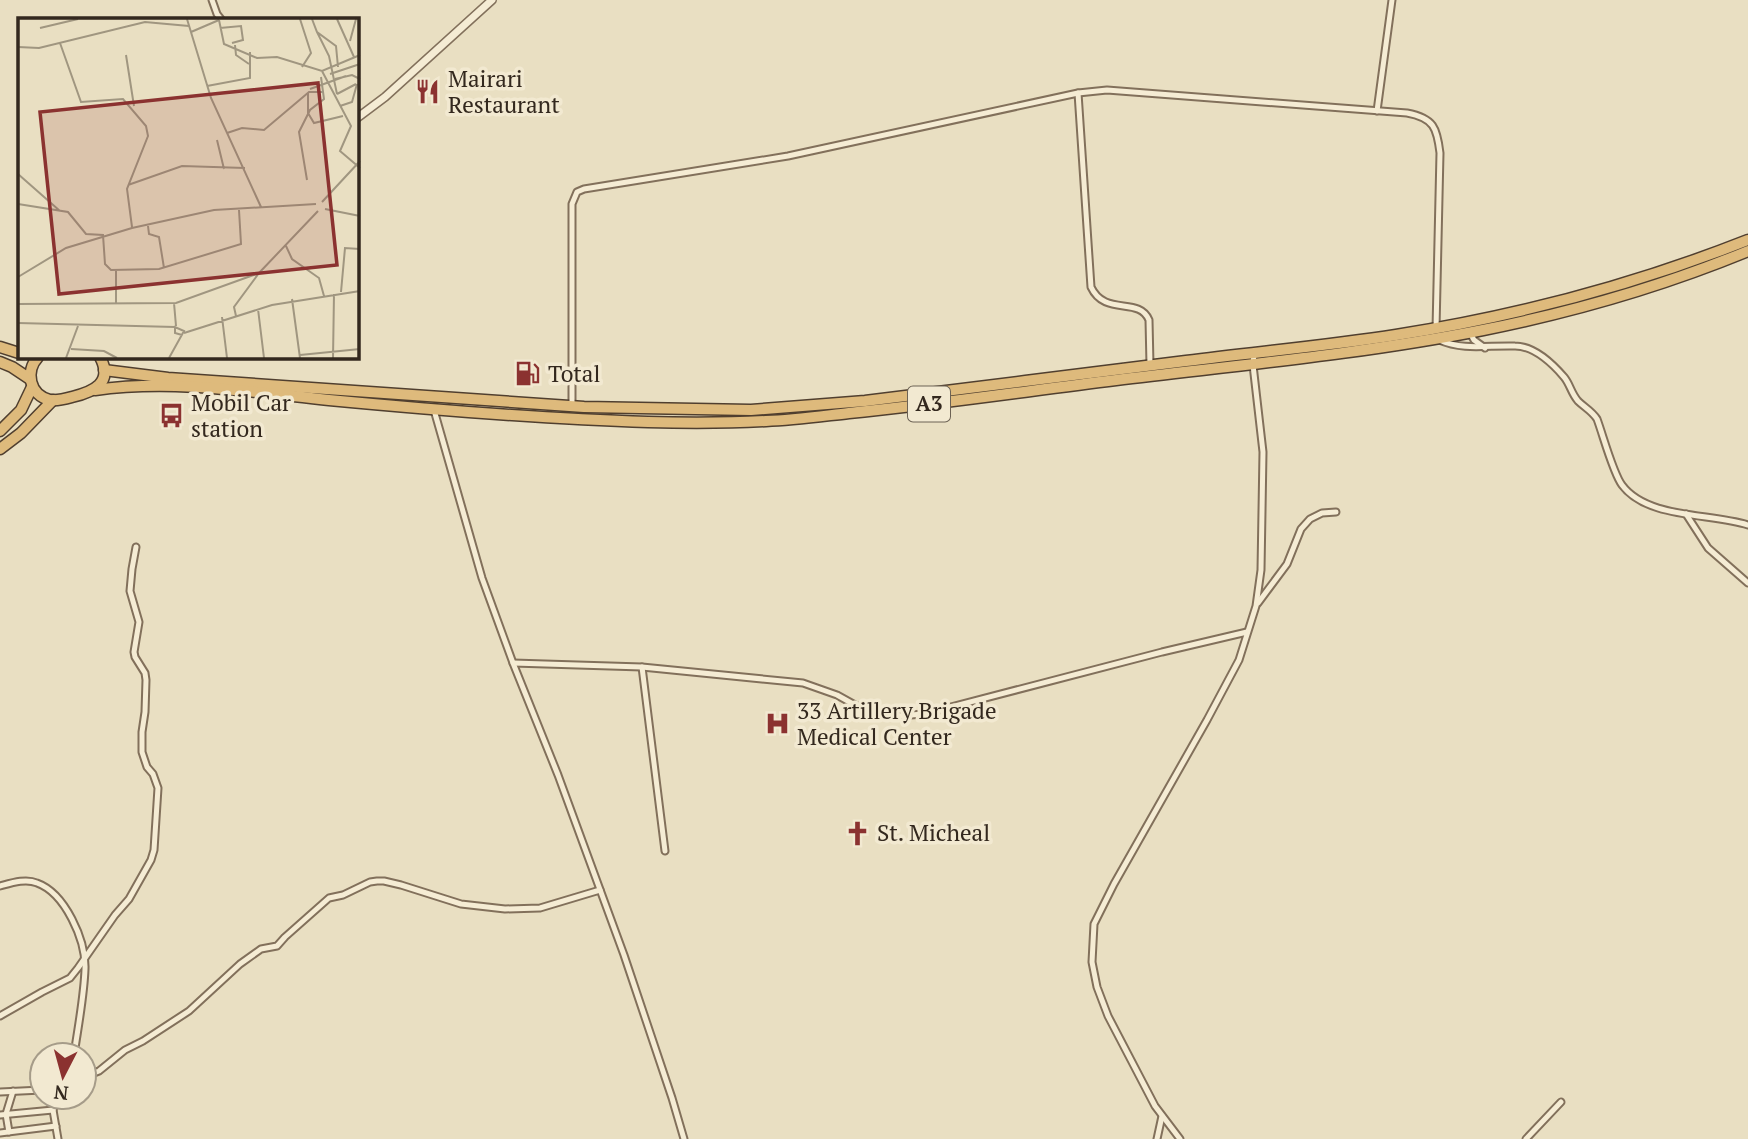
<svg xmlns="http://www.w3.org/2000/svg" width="1748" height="1139" viewBox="0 0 1748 1139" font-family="'PT Serif',serif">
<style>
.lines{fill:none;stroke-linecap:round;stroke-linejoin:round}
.minor-casing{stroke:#82705b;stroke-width:9}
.tertiary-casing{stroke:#82705b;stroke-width:10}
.trunk-casing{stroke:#503f2f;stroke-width:13}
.minor{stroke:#f5ecd4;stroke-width:5}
.tertiary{stroke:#f5ecd4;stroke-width:7}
.trunk{stroke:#deba7c;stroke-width:10}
.labels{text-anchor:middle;stroke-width:7;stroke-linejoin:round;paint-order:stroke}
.shield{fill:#f2e9d1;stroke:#6c6254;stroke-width:2}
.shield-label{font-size:21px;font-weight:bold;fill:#33281e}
.poi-label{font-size:23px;fill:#33281e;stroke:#f2e9d1;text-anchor:start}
.inset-road{fill:none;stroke:#a09680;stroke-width:2}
.view{fill:#8b3230;fill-opacity:0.15;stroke:#8b3230;stroke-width:3.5}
.inset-edge{fill:none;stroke:#33281e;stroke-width:3.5}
</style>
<rect width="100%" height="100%" fill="#e9dfc2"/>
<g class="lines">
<defs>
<g id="minor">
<polyline points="212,0 217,14 221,19"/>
<path d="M1078 93 1091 287C1105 317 1139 296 1149 320L1150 365"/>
<polyline points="1377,111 1392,0"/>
<polyline points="1470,333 1474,340 1485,348"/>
<path d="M1439 340C1464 351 1488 345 1515 346 1534 346 1552 363 1564 377 1570 384 1571 393 1578 401 1584 407 1592 411 1597 419 1603 435 1613 473 1622 485 1647 519 1711 513 1748 525"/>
<path d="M572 407V204L577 192 584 189 788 156 1078 93 1107 90 1407 113C1434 118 1437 128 1440 153L1436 329"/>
<polyline points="434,410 482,578 513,663 558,775 624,955 672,1098 684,1139"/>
<polyline points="1686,514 1708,548 1748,583"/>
<polyline points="1258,603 1287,564 1301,529 1310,519 1322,513 1336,512"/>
<polyline points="513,663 642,667 803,683 837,695 855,705 875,712 897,716 924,714 1162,652 1247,632"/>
<polyline points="642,667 665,851"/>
<path d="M0 886C11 883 26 878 37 883 65 893 86 940 85 969 84 997 78 1027 74 1055"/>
<polyline points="0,1016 42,992 70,978 78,968 115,915 129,899 151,860 154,850 158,788 153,774 147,767 142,752 142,732 145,712 146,680 145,673 135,657 134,652 139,622 130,591 132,569 136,547"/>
<polyline points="84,1077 99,1071 125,1050 143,1041 189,1011 240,964 261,949 277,946 285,937 329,898 343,895 370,882 377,881 384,881 401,885 461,904 505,909 540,908 600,890"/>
<polyline points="0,1092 42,1090"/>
<polyline points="57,1097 53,1110 58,1139"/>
<polyline points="0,1115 53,1110"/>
<polyline points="9,1132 6,1114 13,1091"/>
<polyline points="0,1133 56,1126"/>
<polyline points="1157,1139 1162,1116"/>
<polyline points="1180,1139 1155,1106 1108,1016 1097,987 1092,962 1094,924 1114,884 1207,720 1239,660 1256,606 1261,570 1263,452 1253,365 1254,353"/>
<polyline points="1526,1139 1561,1102"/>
</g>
<polyline id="tertiary" points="357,118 385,97 492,0"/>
<g id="trunk">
<polyline points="0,347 19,353"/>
<path d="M38 357C25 371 29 395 50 400 57 401 65 399 72 397 93 392 114 383 100 357"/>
<polyline points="0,362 12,367 30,379"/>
<path d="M104 370 168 378 584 407 751 410 865 401C972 388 1079 374 1186 361 1256 352 1326 346 1396 335 1517 316 1634 285 1748 240"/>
<path d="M95 390C172 379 252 392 329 400 435 410 542 419 648 422 687 423 727 423 766 421 794 420 822 416 849 413 939 404 1027 391 1116 380 1239 365 1362 354 1483 330 1573 312 1663 286 1748 251"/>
<polyline points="0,431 21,410 32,387"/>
<polyline points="0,449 21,433 53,400"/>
</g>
</defs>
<use href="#minor" class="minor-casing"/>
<use href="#tertiary" class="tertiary-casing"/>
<use href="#trunk" class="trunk-casing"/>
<use href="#minor" class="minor"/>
<use href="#tertiary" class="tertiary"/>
<use href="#trunk" class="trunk"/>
</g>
<defs>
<symbol id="restaurant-bare" viewBox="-9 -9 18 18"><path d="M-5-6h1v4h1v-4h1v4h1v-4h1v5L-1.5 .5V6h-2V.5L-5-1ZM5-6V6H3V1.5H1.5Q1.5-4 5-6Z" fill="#8b3230" stroke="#f2e9d1" stroke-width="2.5" paint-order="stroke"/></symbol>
<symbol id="fuel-bare" viewBox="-9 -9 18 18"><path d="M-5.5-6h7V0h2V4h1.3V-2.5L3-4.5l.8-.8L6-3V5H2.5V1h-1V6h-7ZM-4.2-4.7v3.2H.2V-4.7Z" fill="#8b3230" stroke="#f2e9d1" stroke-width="2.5" paint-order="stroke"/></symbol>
<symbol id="bus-bare" viewBox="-9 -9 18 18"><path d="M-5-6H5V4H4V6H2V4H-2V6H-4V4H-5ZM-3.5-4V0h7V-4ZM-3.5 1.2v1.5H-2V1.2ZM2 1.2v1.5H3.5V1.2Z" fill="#8b3230" stroke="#f2e9d1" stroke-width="2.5" paint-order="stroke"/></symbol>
<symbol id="hospital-bare" viewBox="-9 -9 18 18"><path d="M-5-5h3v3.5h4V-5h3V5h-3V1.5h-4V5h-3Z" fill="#8b3230" stroke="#f2e9d1" stroke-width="2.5" paint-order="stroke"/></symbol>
<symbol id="church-bare" viewBox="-9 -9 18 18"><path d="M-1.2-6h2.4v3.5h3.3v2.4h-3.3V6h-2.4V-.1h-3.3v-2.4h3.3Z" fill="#8b3230" stroke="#f2e9d1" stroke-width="2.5" paint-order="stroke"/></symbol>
</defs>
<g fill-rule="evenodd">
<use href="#restaurant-bare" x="410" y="74" width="35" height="35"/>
<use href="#fuel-bare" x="510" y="356" width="35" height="35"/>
<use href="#bus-bare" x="154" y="398" width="35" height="35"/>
<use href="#hospital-bare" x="760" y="706" width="35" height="35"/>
<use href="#church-bare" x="840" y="816" width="35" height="35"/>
</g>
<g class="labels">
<rect class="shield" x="908" y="386.5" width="42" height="35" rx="5"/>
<g class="shield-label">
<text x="929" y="411">A3</text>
</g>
<g class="poi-label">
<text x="448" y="87">Mairari<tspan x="448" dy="26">Restaurant</tspan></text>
<text x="548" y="382">Total</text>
<text x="191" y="411">Mobil Car<tspan x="191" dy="26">station</tspan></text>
<text x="797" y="719">33 Artillery Brigade<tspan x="797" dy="26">Medical Center</tspan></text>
<text x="877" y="841">St. Micheal</text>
</g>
</g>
<g transform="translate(18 18)">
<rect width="341" height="341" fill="#e9dfc2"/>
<path class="inset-road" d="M169 1 193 80 243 189M282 1 293 35 284 49M294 1 299 14 318 28 320 49M319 1 336 39M201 2 206 26 239 40 259 39 304 53 342 37M22 10 60 1M202 10 223 8 225 22 214 25M173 14 201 2M299 14 311 38 319 76M332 23 338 1M42 25 63 84 105 81 128 108 130 118 109 171 114 209M217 27 218 37 231 46M0 29 21 30 127 4 171 8M108 37 116 88M304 53 333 108 322 133 342 150M312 56 342 46M317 61 334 57 342 61M189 68 232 60V34M292 71 328 58M290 75V95L296 105 325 98M319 76 338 66M322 88 334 84 339 66M209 115 224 110 246 112 291 74H305M199 122 206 151M0 156 42 193M289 162 281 114 292 92 306 81 303 59M110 167 164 148 227 150M304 184 342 143M0 186 50 194 68 216 85 217 87 246 93 252 141 251 223 226 221 192M307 191 342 198M130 208 131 216 141 219 146 250M268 228 274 241 301 260 306 278M0 259 48 230 114 210 196 192 298 186M323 274 327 230 342 231M274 281 282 340M98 285V252M156 285 158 308M0 286 158 285 241 255M240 291 246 340M218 298 216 289 241 255 300 193M204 299 209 340M0 305 157 309M166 315 254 287 342 273M53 331 86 333 99 340M282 337 342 331M48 340 60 308M151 340 166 313 157 309V315L164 317M315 340 316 276"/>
<path class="view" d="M300 65 319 247 41 276 22 94Z"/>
<rect width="341" height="341" class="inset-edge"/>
</g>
<g transform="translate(63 1076) rotate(186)"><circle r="33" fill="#f2e9d1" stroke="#a69c89" stroke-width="2"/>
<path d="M0-5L12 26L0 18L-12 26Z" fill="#8b3230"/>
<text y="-10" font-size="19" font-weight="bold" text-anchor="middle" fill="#33281e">N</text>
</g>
</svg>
